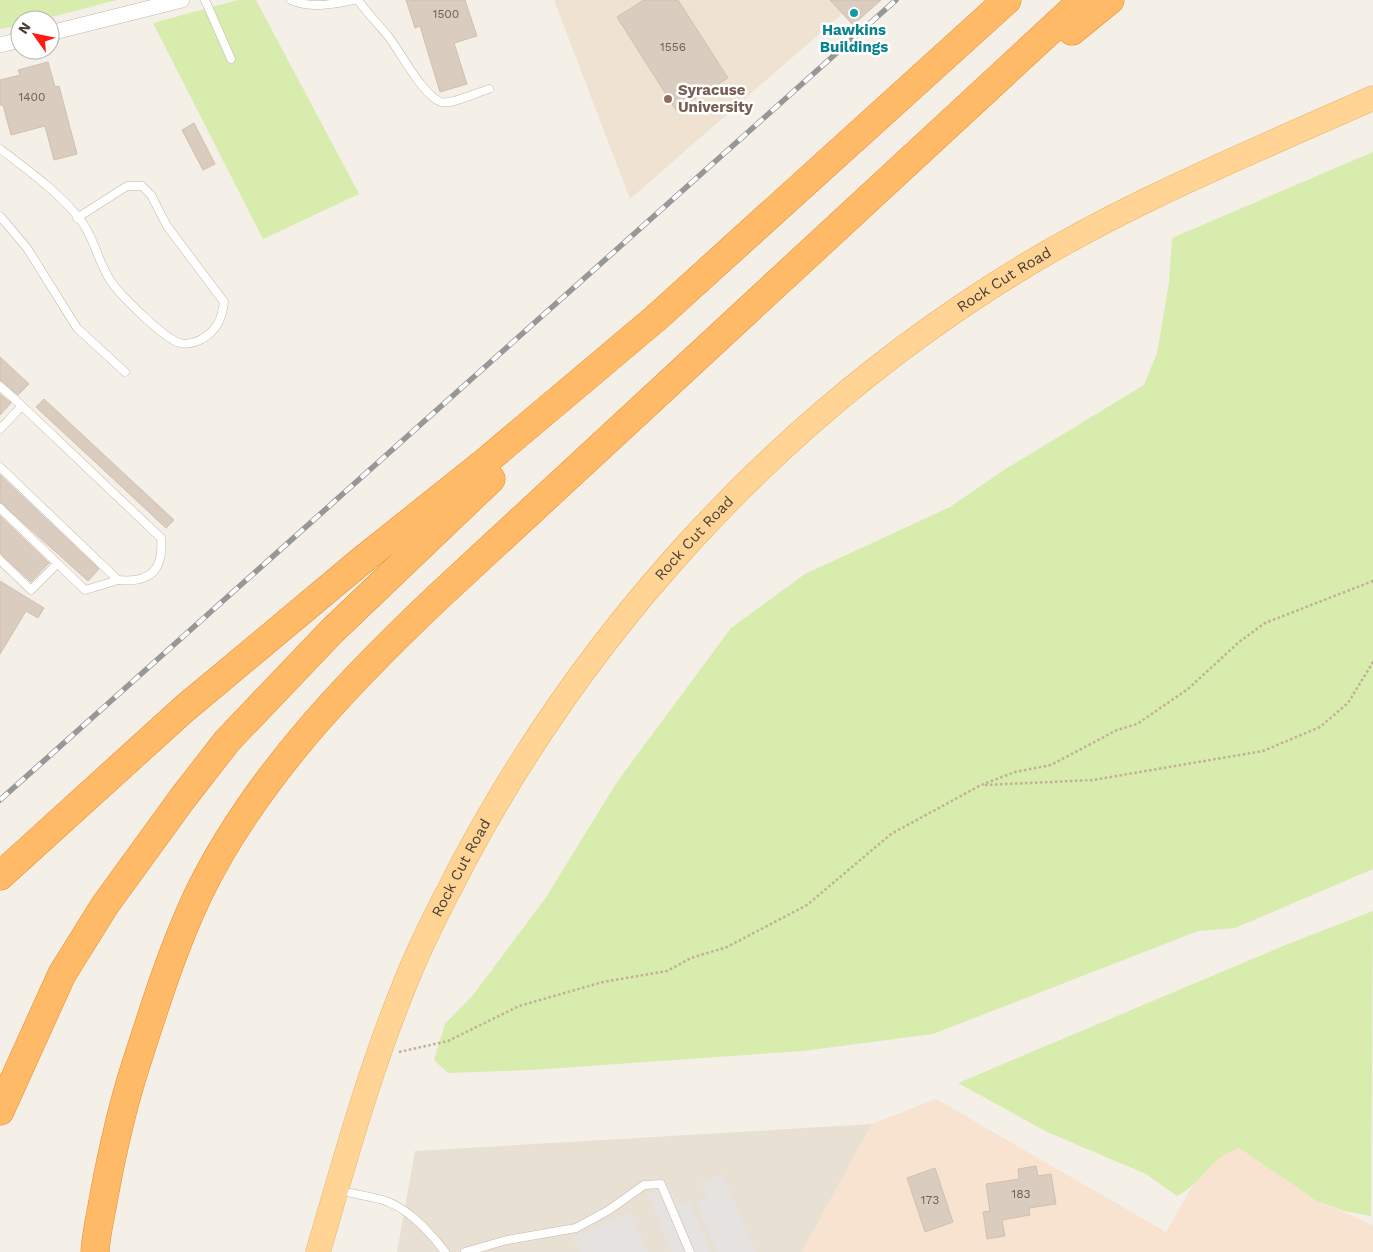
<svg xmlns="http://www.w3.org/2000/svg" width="1373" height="1252" viewBox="0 0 1373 1252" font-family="'Work Sans',sans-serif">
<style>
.residential{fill:#e9e0d4}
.commercial{fill:#f8e3d1}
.education{fill:#efe2d0}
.green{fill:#d7ecad}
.parking{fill:#e5e2df}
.building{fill:#daccbe;stroke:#d2c0ae}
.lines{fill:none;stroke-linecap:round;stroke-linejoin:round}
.lane-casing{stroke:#c4b8ac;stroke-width:9}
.street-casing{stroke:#c4b8ac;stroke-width:16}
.primary-casing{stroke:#ecb05d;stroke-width:25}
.highway-casing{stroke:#e88d2d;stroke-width:29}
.path{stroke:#c3af99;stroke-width:2.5;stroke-dasharray:2.5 2.5;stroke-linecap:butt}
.lane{stroke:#fff;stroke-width:8}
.street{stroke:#fff;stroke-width:15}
.primary{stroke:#ffd495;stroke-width:24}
.highway{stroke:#ffba67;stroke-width:28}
.rail-casing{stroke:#979797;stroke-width:5.5}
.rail{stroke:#fff;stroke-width:4;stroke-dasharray:11;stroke-linecap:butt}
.culture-dot{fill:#0f9aa8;stroke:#fff;stroke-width:2}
.education-dot{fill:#8d6e63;stroke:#fff;stroke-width:2}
.labels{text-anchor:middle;stroke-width:5;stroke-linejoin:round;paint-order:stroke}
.number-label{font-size:12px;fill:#6c6257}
.culture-label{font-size:15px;font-weight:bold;fill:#0d838f;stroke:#fff}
.education-label{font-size:15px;font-weight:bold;fill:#785e54;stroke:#fff;text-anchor:start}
.street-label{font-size:15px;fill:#483e35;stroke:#fff}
</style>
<rect width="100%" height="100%" fill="#f4efe7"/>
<polygon class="residential" points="872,1124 802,1252 397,1252 415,1151"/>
<polygon class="commercial" points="936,1099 1166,1232 1190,1190 1207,1168 1223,1153 1239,1148 1317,1201 1373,1225 1373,1252 802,1252 872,1124"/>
<polygon class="education" points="554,0 858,0 630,199"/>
<g class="green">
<polygon points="0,0 117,0 40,20 20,20 20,25 0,29"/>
<polygon points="238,0 256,0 359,194 263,239 153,23"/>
<polygon points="1373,152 1373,869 1235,928 1198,931 933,1034 803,1051 531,1070 448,1073 434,1060 445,1024 473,995 545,899 617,782 731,628 805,574 950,507 1004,470 1144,385 1157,353 1169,283 1172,238"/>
<path d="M1373 911 1371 1216 1344 1211 1317 1201 1239 1148C1206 1159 1205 1182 1177 1196L1146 1174 1047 1132 958 1083 1288 944Z"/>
</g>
<g class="parking">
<polygon points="722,1174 756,1252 717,1252 696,1203 707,1198 701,1184"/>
<polygon points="669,1184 679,1206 689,1201 711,1252 672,1252 647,1194"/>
<polygon points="630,1212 648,1252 580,1252 573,1237"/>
</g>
<g class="building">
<polygon points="406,0 465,0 477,36 454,43 467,84 440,92 420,26 415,28"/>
<polygon points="644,0 678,0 728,78 676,110 617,17"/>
<polygon points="830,0 881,0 853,25"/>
<polygon points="48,62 55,87 59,86 77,154 54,160 45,126 11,135 3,105 0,105 0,80 20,75 18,70"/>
<polygon points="194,123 215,164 203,170 182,130"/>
<polygon points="0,357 29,384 18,395 0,380"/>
<polygon points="0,394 11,403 0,415"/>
<polygon points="44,399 174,520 166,528 36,407"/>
<polygon points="0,475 99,569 88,581 0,502"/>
<polygon points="0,516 49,563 31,582 0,553"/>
<polygon points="0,581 44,608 38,618 26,611 0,654"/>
<polygon points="1036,1166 1038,1176 1051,1174 1056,1204 1029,1208 1030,1215 1002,1220 1005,1236 987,1239 983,1212 990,1211 986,1184 1019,1179 1018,1169"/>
<polygon points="935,1168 953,1222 925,1232 907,1178"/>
</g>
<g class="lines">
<defs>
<g id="lane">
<polyline points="205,0 231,59"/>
<path d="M291 0C312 9 333 4 354 0"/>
<path d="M358 0C367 13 378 24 388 36 400 51 423 96 441 102 451 105 478 92 489 89"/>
<path d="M0 149C27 169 65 197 84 225 95 242 99 263 110 280 120 295 163 338 180 343 187 345 196 342 202 339 217 330 222 319 224 302L167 226 151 195 142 186H127L77 218"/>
<polyline points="0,216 27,248 77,328 125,372"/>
<polyline points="0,386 22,406 0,429"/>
<path d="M0 467 118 580C150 583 164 571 161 538L22 406"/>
<polyline points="0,508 85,590 118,580"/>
<polyline points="0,560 31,590 57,564"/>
<path d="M338 1190C353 1194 369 1196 383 1200 408 1208 430 1232 445 1252"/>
<polyline points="465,1252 507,1240 576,1228 609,1210 644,1185 661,1184 690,1252"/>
</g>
<g id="street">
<polyline points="50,33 182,0"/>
<polyline points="0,45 20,40"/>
</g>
<g id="primary">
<path id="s1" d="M318 1252C345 1160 370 1068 407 979 423 938 444 900 464 861 588 629 770 429 991 287 1111 209 1243 156 1373 98"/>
</g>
<g id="highway">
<polyline points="1072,31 1110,0"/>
<polyline points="0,876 184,709 360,562 485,462 656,318 1007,0"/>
<polyline points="0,1111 62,974 105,905 182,799 227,741 332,631 491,479"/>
<path d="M95 1252C96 1233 101 1214 104 1196 113 1147 124 1099 140 1052 157 999 174 946 198 895 254 780 346 684 438 597L1083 0"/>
</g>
</defs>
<use href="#lane" class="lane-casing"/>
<use href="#street" class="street-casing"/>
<use href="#primary" class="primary-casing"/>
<use href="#highway" class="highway-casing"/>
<g class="path">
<polyline points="985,785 1093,780 1263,751 1320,727 1348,703 1373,662"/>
<polyline points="399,1052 448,1041 519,1006 603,982 667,971 691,958 727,947 807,905 891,834 981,785 1015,772 1051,765 1117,730 1137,724 1188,689 1239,642 1265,623 1373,581"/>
</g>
<use href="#lane" class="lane"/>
<use href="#street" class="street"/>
<use href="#primary" class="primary"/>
<use href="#highway" class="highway"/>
<defs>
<polyline id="rail" points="0,800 896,0"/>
</defs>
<use href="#rail" class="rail-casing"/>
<use href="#rail" class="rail"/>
</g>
<circle class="culture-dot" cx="854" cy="13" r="5"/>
<circle class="education-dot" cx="668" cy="99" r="5"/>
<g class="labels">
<g class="number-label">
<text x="446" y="18">1500</text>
<text x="673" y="51">1556</text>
<text x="32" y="101">1400</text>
<text x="1021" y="1198">183</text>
<text x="930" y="1204">173</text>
</g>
<g class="culture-label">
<text x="854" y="35">Hawkins<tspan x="854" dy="17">Buildings</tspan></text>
</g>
<g class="education-label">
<text x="678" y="95">Syracuse<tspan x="678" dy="17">University</tspan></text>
</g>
<g class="street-label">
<text dy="5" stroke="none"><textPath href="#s1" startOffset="1221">Rock Cut Road</textPath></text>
<text dy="5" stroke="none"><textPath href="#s1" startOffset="816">Rock Cut Road</textPath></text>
<text dy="5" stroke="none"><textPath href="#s1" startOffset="411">Rock Cut Road</textPath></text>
</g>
</g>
<g transform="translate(35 35) rotate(303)"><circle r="24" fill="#ffffff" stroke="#b6b2ae"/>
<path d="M0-4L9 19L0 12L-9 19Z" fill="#ff1a13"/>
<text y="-8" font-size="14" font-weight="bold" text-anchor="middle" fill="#483e35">N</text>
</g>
</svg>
